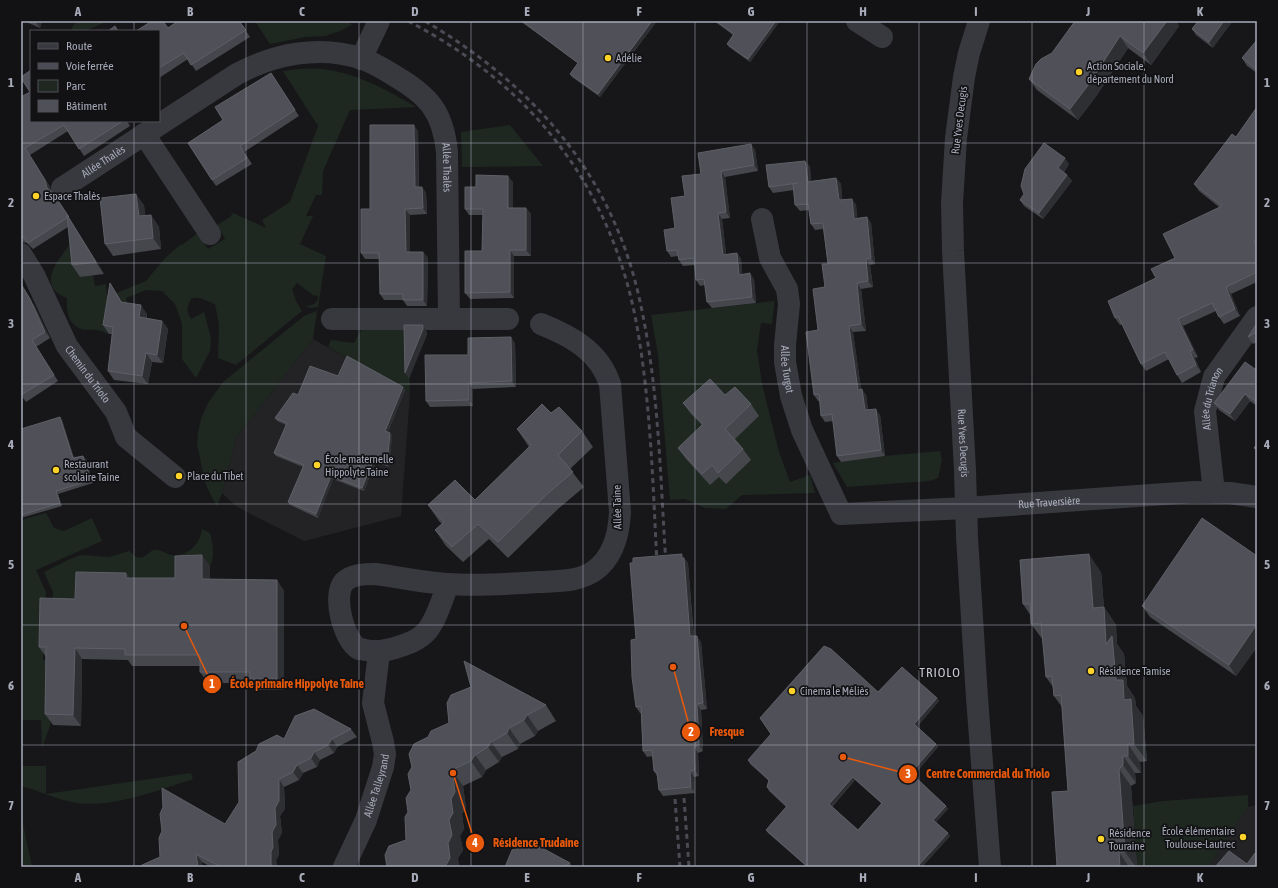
<svg xmlns="http://www.w3.org/2000/svg" width="1278" height="888" viewBox="0 0 1278 888" font-family="'Asap Condensed',sans-serif">
<style>
.built{fill:#232326}
.green{fill:#1e2821;fill-rule:evenodd}
.lines{fill:none;stroke-linecap:round;stroke-linejoin:round}
.minor{stroke:#38383f;stroke-width:22}
.rail{stroke:#4a4b54;stroke-width:3;stroke-dasharray:5 4;stroke-linecap:butt}
.wall{fill:#45474c;fill-rule:evenodd}
.shaded-wall{fill:#2e2f33}
.building{fill:#505158;stroke:#5e5f67;fill-rule:evenodd}
.grid{fill:none;stroke:#a8abba;stroke-width:1;stroke-opacity:0.55}
.poi-dot{fill:#ffd329;stroke:#121214;stroke-width:1.5}
.labels{text-anchor:middle;stroke-width:3.5;stroke-linejoin:round;paint-order:stroke}
.poi-label{font-size:11px;fill:#a8abba;stroke:#121214;text-anchor:start}
.street-label{font-size:11px;fill:#a8abba;stroke:#121214}
.quarter-label{font-size:13px;letter-spacing:1px;fill:#c9cbd6;stroke:#121214}
.leader{fill:none;stroke:#e8590c;stroke-width:1.5}
.callout-dot{fill:#e8590c;stroke:#121214;stroke-width:1.5}
.mark-label{font-size:12px;text-anchor:middle;font-weight:bold;fill:#fff}
.callout-label{font-size:12px;text-anchor:middle;font-weight:bold;fill:#e8590c;stroke:#121214;stroke-width:3.5;stroke-linejoin:round;paint-order:stroke}
.neatline{fill:none;stroke:#a8abba;stroke-width:1.5}
.grid-label{font-size:13px;text-anchor:middle;font-weight:bold;fill:#a8abba}
</style>
<rect width="100%" height="100%" fill="#171719"/>
<g class="built">
<polygon points="313,339 410,393 401,516 304,541 237,507 222,493 236,438"/>
<polygon points="1257,805 1257,867 1208,867 1248,807"/>
</g>
<g class="green">
<polygon points="77,21 108,21 85,31 72,31 72,27"/>
<polygon points="255,21 347,21 352,25 340,31 325,36 305,37 270,44"/>
<path d="M299 69C307 69 314 68 321 69 355 72 387 90 416 107L350 110 323 171 322 195H316L306 216H313L300 244 326 256 318 307 310 308 305 306C313 305 318 304 318 296L313 295 297 283 292 289 296 301 302 311 236 365 218 358 219 324 215 304C206 302 201 295 191 299 187 307 186 311 191 319L204 312 211 338 210 351 196 378 182 359V323L175 304 162 291 146 290 126 298 127 304 113 308 109 334C105 333 101 330 96 330 93 329 90 330 87 330 69 328 66 313 67 298 33 285 61 257 74 239L80 277 93 275 95 286 106 284 107 297 146 281 165 258 181 244 182 245 198 233 208 249 225 239 217 225 230 217 233 213 266 228 262 220 290 202 318 126 283 71Z"/>
<polygon points="510,125 543,166 462,167 461,132"/>
<path d="M774 301V306L772 324 761 323 757 350 762 384 779 452 790 482 810 475 815 493 742 495 726 509 705 508 685 499 670 500 658 355 651 315ZM759 416 733 440 714 439Z"/>
<polygon points="317,311 313,339 236,438 222,493 217,506 211,496 205,482 197,444 198,432 201,419 208,403 223,382 304,316"/>
<polygon points="408,326 410,393 328,347 331,340 354,343 363,327"/>
<polygon points="940,451 942,460 938,478 929,481 847,487 833,463 885,456"/>
<polygon points="46,513 54,528 64,531 92,518 102,541 36,570 46,592 43,660 51,660 50,726 42,748 41,720 21,720 21,520"/>
<path d="M202 529 210 533C213 544 215 556 210 566L183 567 182 589 83 610 52 607 53 592 44 572 70 559 81 555 109 557 129 551 136 557 142 558 153 550H156C162 550 166 554 171 555 187 557 200 545 202 529Z"/>
<path d="M21 766H46V794L191 773 193 779C158 790 113 808 77 803 57 800 40 791 21 786Z"/>
<polygon points="1248,795 1248,807 1208,867 1137,867 1133,806 1163,801"/>
<polygon points="21,819 22,819 32,867 21,867"/>
</g>
<g class="lines">
<g class="minor">
<polyline points="857,21 882,37"/>
<path id="s1" d="M979 21 969 53 964 77 956 138 952 203 953 251 965 470 967 537 977 698 990 867"/>
<polyline points="361,59 379,21"/>
<polyline points="144,134 210,234"/>
<path id="s2" d="M62 188 237 74C274 54 319 45 360 58 372 62 384 69 395 76 429 96 443 112 447 152L449 319"/>
<path id="s3" d="M762 219 770 258 787 289 789 304 785 345V362L791 396 802 430 841 514 966 508 1194 492 1230 493 1257 497"/>
<path id="s4" d="M21 254 34 275 67 346 116 412 126 437 175 477"/>
<polyline points="332,319 508,319"/>
<path id="s5" d="M1214 492 1205 411 1214 377 1257 317"/>
<path d="M448 584C442 600 437 618 427 631 418 641 407 644 395 648 383 651 378 652 365 650 363 649 361 649 359 649 344 641 332 596 344 582 352 574 365 574 376 574 399 577 423 583 448 584 478 586 509 584 539 582 557 581 578 582 594 571 614 557 619 534 620 512L610 384C599 351 571 336 541 324"/>
<path id="s6" d="M344 867 366 820 383 767 385 754 383 742 373 703 379 652"/>
</g>
<g class="rail">
<path d="M408 21C535 87 614 191 638 332 651 409 653 487 657 565"/>
<path d="M425 21C533 85 611 173 639 297 659 385 660 475 666 564"/>
<polyline points="684,798 689,867"/>
<polyline points="675,799 680,867"/>
</g>
</g>
<g class="wall">
<polygon points="24,21 42,21 40,28"/>
<polygon points="178,21 241,21 240,22 250,37 196,71 188,59 159,78 159,31 168,28"/>
<polygon points="520,21 657,21 600,97 572,77 570,74 578,63"/>
<polygon points="714,21 780,21 750,62 729,47 727,44 733,35"/>
<polygon points="1075,21 1176,21 1179,26 1151,65 1128,48 1097,95 1078,120 1037,90 1029,79 1052,53"/>
<polygon points="1198,21 1213,48 1196,35 1192,29"/>
<polygon points="1257,40 1257,73 1247,66 1242,58"/>
<polygon points="31,70 31,121 127,121 130,126 84,156 68,131 30,155 50,187 51,191 53,193 58,200 104,274 80,277 72,265 68,227 33,249 27,243 21,242 21,120 22,119 30,92"/>
<polygon points="271,73 299,116 244,152 252,164 216,186 212,180"/>
<polygon points="1257,107 1257,282 1231,294 1240,316 1224,324 1219,317 1216,311 1183,326 1198,357 1195,358 1201,372 1182,383 1177,375 1169,359 1146,371 1141,364 1122,324 1120,325 1115,318 1175,258 1219,207 1199,191 1194,184 1236,137"/>
<polygon points="418,131 419,187 422,187 426,193 427,214 410,215 410,252 423,252 428,258 427,306 407,306 403,300 384,300 380,294 379,259 365,259 361,253 370,209"/>
<polygon points="751,144 755,150 758,171 725,177 730,218 722,219 726,254 737,253 741,259 742,274 754,279 756,303 712,308 707,302 705,285 700,286 696,280 695,265 683,266 679,260 678,256 671,257 667,251 675,228 685,196 701,174"/>
<polygon points="805,161 810,167 811,181 836,178 841,184 842,200 852,199 856,205 857,218 867,217 871,223 875,264 870,265 873,287 861,289 866,331 853,332 861,389 866,395 868,410 880,415 885,456 841,462 837,456 833,421 825,422 821,416 820,401 818,401 814,395 818,330 828,264 823,229 815,230 811,224 809,210 800,211 795,205 794,190 773,193 769,187"/>
<polygon points="1069,164 1064,172 1067,175 1072,181 1043,219 1024,206 1020,200"/>
<polygon points="513,182 513,208 526,208 531,214 531,256 514,256 514,298 470,299 465,293 482,251 483,215 469,215 465,209 476,187"/>
<polygon points="144,205 145,216 151,215 159,227 161,249 113,256 105,244"/>
<polygon points="110,283 122,302 147,314 147,318 162,321 168,329 163,363 152,362 148,384 114,380 108,371 112,334 109,334 103,325"/>
<polygon points="34,305 50,338 36,347 58,381 26,402 21,395"/>
<polygon points="1257,323 1257,342 1253,344 1248,337"/>
<polygon points="515,343 516,387 473,389 473,406 430,407 426,401 468,355"/>
<polygon points="1257,367 1257,406 1250,401 1235,421 1219,410 1214,403 1255,369"/>
<polygon points="338,376 405,390 388,432 390,433 392,436 389,467 376,462 364,491 333,479 318,518 290,505 288,502 303,467 276,456 274,453 286,425 277,421 275,418 298,395"/>
<polygon points="725,395 751,404 759,416 735,439 743,449 751,460 726,484 719,477 710,485 686,459 678,448 702,425 691,414 683,403"/>
<polygon points="551,413 582,431 593,447 570,469 584,487 558,509 508,558 489,539 463,562 446,546 435,530 442,524 439,521 428,505 475,500 529,447 517,429"/>
<polygon points="62,420 74,458 86,459 93,483 58,494 62,506 21,518 21,474 23,473"/>
<polygon points="1257,556 1257,647 1236,676 1150,617 1142,606"/>
<polygon points="686,560 688,564 694,636 701,642 707,709 701,710 703,751 698,753 699,776 694,777 695,793 663,796 659,790 657,776 654,771 653,756 647,757 643,751 641,713 640,713 636,707 636,639"/>
<polygon points="210,566 210,579 277,580 284,591 284,690 258,690 254,683 208,683 200,672 200,666 132,666 128,660 82,659 81,726 53,725 45,714 46,657 39,647 75,599 126,573 129,578 175,578"/>
<polygon points="1101,572 1104,607 1116,625 1117,644 1124,654 1127,686 1135,698 1136,706 1143,716 1147,761 1140,762 1141,773 1135,773 1136,783 1131,786 1137,867 1050,867 1057,866 1068,791 1062,707 1054,696 1053,687 1046,677 1043,640 1031,624 1031,616 1023,604"/>
<path d="M878 692 937 698 939 701 917 727 936 744 938 747 913 776 946 806 948 809 936 822 948 833 950 836 922 867H807L768 833 766 830 786 807 769 791 767 787 769 781 750 764 748 760ZM855 780 882 804 858 830 832 807Z"/>
<polygon points="546,705 556,721 538,731 535,736 520,744 518,749 502,757 499,762 486,770 482,777 463,786 466,808 462,814 464,829 460,836 463,850 458,858 406,840 408,812 411,790 408,774"/>
<polygon points="351,729 357,737 337,747 334,753 320,760 317,767 303,773 299,780 284,787 285,809 280,816 282,833 278,840 279,855 276,860 277,867 211,867 202,862 160,857 225,824 284,739"/>
<polygon points="570,863 572,867 505,867"/>
</g>
<g class="shaded-wall">
<polygon points="35,21 42,21 40,28"/>
<polygon points="652,21 657,21 600,97 598,94"/>
<polygon points="776,21 780,21 750,62 748,59"/>
<polygon points="1167,21 1176,21 1179,26 1151,65 1143,53"/>
<polygon points="1224,21 1233,21 1213,48 1209,42"/>
<polygon points="1120,36 1128,48 1097,95 1078,120 1070,109"/>
<polygon points="414,125 418,131 419,193 415,187"/>
<polygon points="751,144 755,150 758,171 754,165"/>
<polygon points="25,148 50,187 51,194 47,188"/>
<polygon points="1065,158 1069,164 1062,174 1058,168"/>
<polygon points="805,161 810,167 812,188 808,182"/>
<polygon points="721,171 725,177 730,218 726,212"/>
<polygon points="1067,175 1072,181 1043,219 1039,213"/>
<polygon points="508,176 513,182 513,214 508,208"/>
<polygon points="836,178 841,184 843,206 839,200"/>
<polygon points="422,187 426,193 427,214 423,208"/>
<polygon points="136,194 144,205 146,227 139,216"/>
<polygon points="852,199 856,205 858,225 854,219"/>
<polygon points="526,208 531,214 531,256 526,250"/>
<polygon points="405,209 410,215 410,258 406,252"/>
<polygon points="718,213 722,219 727,261 723,255"/>
<polygon points="67,215 75,227 104,274 96,262"/>
<polygon points="151,215 159,227 161,249 153,238"/>
<polygon points="867,217 871,223 875,264 871,258"/>
<polygon points="510,250 514,256 514,298 510,292"/>
<polygon points="423,252 428,258 427,306 423,300"/>
<polygon points="737,253 741,259 743,281 739,275"/>
<polygon points="866,259 870,265 873,287 868,281"/>
<polygon points="750,273 754,279 756,303 752,297"/>
<polygon points="21,283 34,305 50,338 45,332 21,284"/>
<polygon points="857,283 861,289 866,331 861,324"/>
<polygon points="1226,287 1231,294 1240,316 1235,309"/>
<polygon points="141,305 147,314 145,325 139,317"/>
<polygon points="1178,319 1183,326 1198,357 1193,350"/>
<polygon points="162,321 168,329 163,363 157,355"/>
<polygon points="423,325 427,332 427,335 409,379 405,373"/>
<polygon points="849,326 853,332 862,396 858,390"/>
<polygon points="511,337 515,343 516,387 512,381"/>
<polygon points="1190,351 1195,358 1201,372 1196,365"/>
<polygon points="146,353 152,362 148,384 142,376"/>
<polygon points="469,383 473,389 473,406 469,400"/>
<polygon points="403,387 405,390 387,434 385,431"/>
<polygon points="862,389 866,395 869,416 865,410"/>
<polygon points="1245,394 1250,401 1235,421 1230,414"/>
<polygon points="876,409 880,415 885,456 881,450"/>
<polygon points="60,417 62,420 75,461 73,458"/>
<polygon points="390,433 392,436 389,467 387,464"/>
<polygon points="83,456 86,459 93,483 91,480"/>
<polygon points="374,459 376,462 364,491 362,488"/>
<polygon points="331,476 333,479 318,518 316,514"/>
<polygon points="56,491 58,494 62,506 60,503"/>
<polygon points="682,554 688,564 694,642 690,636 681,558"/>
<polygon points="1089,554 1101,572 1104,607 1116,625 1117,644 1124,654 1127,686 1135,698 1136,706 1143,716 1147,761 1134,744 1124,700 1116,680 1106,644 1093,608"/>
<polygon points="202,555 210,566 210,590 202,579"/>
<polygon points="126,573 134,584 126,578"/>
<polygon points="277,580 284,591 284,690 277,679"/>
<polygon points="1257,624 1257,647 1236,676 1229,665"/>
<polygon points="697,636 701,642 707,709 703,703"/>
<polygon points="75,648 82,659 81,726 73,715"/>
<polygon points="937,698 939,701 917,727 914,724"/>
<polygon points="697,704 701,710 703,751 699,745"/>
<polygon points="527,715 538,731 535,736 524,720"/>
<polygon points="509,728 520,744 518,749 507,733"/>
<polygon points="332,739 337,747 334,753 328,745"/>
<polygon points="491,742 502,757 499,762 488,747"/>
<polygon points="936,744 938,747 913,776 911,773"/>
<polygon points="1128,744 1140,762 1141,773 1128,756"/>
<polygon points="694,747 698,753 699,776 695,770"/>
<polygon points="314,752 320,760 317,767 311,758"/>
<polygon points="475,755 486,770 482,777 471,761"/>
<polygon points="1123,756 1135,773 1136,783 1123,765"/>
<polygon points="297,765 303,773 299,780 293,772"/>
<polygon points="1119,769 1131,786 1137,867 1136,867 1125,852"/>
<polygon points="452,770 463,786 466,808 462,814 464,829 460,836 463,850 458,858 460,867 446,867 446,865 451,799"/>
<polygon points="690,771 694,777 695,793 691,787"/>
<polygon points="853,777 855,780 831,807 829,804"/>
<polygon points="279,779 284,787 285,809 280,816 282,833 278,840 279,855 276,860 277,867 271,867 271,852 275,808"/>
<polygon points="946,806 948,809 935,823 933,820"/>
<polygon points="948,833 950,836 922,867 917,867"/>
<polygon points="1119,852 1129,867 1120,867"/>
<polygon points="196,854 202,862 203,867 198,867"/>
</g>
<g class="building">
<polygon points="152,21 163,21 168,28 178,21 239,21 246,30 191,65 184,53 159,68 159,31 136,31"/>
<polygon points="522,21 652,21 598,94 570,74 578,63"/>
<polygon points="716,21 776,21 748,59 727,44 734,34"/>
<polygon points="1075,21 1167,21 1143,53 1120,36 1089,84 1070,109 1029,79 1036,64 1041,59 1052,53"/>
<polygon points="1198,21 1224,21 1209,42 1192,29"/>
<polygon points="115,26 118,31 108,31"/>
<polygon points="1257,40 1257,70 1242,58"/>
<polygon points="31,70 31,121 123,121 79,149 64,125 25,148 45,180 47,188 53,193 69,217 67,215 67,218 28,243 22,236 21,236 21,120 22,119 21,117 21,97 30,92 21,78 21,77"/>
<polygon points="271,73 295,110 240,146 247,158 212,180 188,143 223,120 215,107"/>
<polygon points="1257,107 1257,241 1254,241 1257,249 1257,272 1226,287 1235,309 1219,317 1212,303 1178,319 1193,350 1190,351 1196,365 1177,375 1165,352 1141,364 1118,316 1115,318 1108,301 1156,278 1151,269 1175,258 1163,234 1222,206 1194,184 1232,134 1236,137"/>
<polygon points="370,125 414,125 415,187 422,187 423,208 405,209 406,252 423,252 423,300 403,300 403,294 380,294 379,253 361,253 361,209 370,209"/>
<polygon points="1044,143 1065,158 1058,168 1067,175 1039,213 1020,200 1024,194 1021,186 1025,169"/>
<polygon points="751,144 754,165 721,171 726,212 718,213 723,255 737,253 739,275 750,273 752,297 707,302 704,279 696,280 694,258 679,260 677,250 667,251 664,230 675,228 671,198 685,196 682,176 701,174 698,153"/>
<polygon points="805,161 808,182 836,178 839,200 852,199 854,219 867,217 871,258 866,259 868,281 857,283 861,324 849,326 858,390 862,389 865,410 876,409 881,450 837,456 832,414 821,416 819,394 814,395 806,332 818,330 813,289 825,287 822,264 828,264 823,223 811,224 808,204 795,205 793,184 798,183 769,187 766,165"/>
<polygon points="476,175 508,176 508,208 526,208 526,250 510,250 510,292 465,293 465,251 482,251 483,209 465,209 465,187 476,187"/>
<polygon points="136,194 139,216 151,215 153,238 105,244 100,198"/>
<polygon points="67,215 96,262 72,265"/>
<polygon points="110,283 121,302 141,305 139,317 162,321 157,355 146,353 142,376 108,371 113,327 103,325"/>
<polygon points="21,284 30,299 45,332 32,340 54,375 21,395"/>
<polygon points="1257,323 1257,332 1248,337"/>
<polygon points="404,325 423,325 423,329 405,373"/>
<polygon points="511,337 512,381 469,383 469,400 426,401 425,355 468,355 468,338"/>
<polygon points="347,356 403,387 385,431 390,433 387,464 374,459 362,488 331,476 316,514 288,502 304,465 274,453 287,423 275,418 293,393 298,395 310,366 338,376"/>
<polygon points="1245,362 1255,369 1257,367 1257,402 1245,394 1230,414 1214,403"/>
<polygon points="710,379 725,395 735,387 751,404 725,429 743,449 718,473 712,465 702,474 678,448 703,424 683,403"/>
<polygon points="542,404 551,413 559,407 582,431 558,455 573,472 547,494 498,542 478,524 452,547 435,530 444,522 428,505 455,480 475,500 531,445 517,429"/>
<polygon points="60,417 73,458 83,456 91,480 56,491 60,503 21,515 21,474 23,473 21,467 21,429"/>
<polygon points="1257,444 1257,450 1254,448"/>
<polygon points="1202,518 1257,556 1257,624 1229,665 1142,606"/>
<polygon points="682,554 681,558 684,558 690,636 697,636 703,703 697,704 699,745 694,747 695,770 690,771 691,787 659,790 657,772 654,771 652,750 643,751 641,706 636,707 632,677 631,640 636,639 630,563 633,563 633,558"/>
<polygon points="1089,554 1093,608 1104,607 1106,644 1112,636 1116,680 1123,680 1124,700 1131,699 1134,744 1128,744 1128,756 1123,756 1123,765 1119,769 1125,852 1119,852 1120,867 1050,867 1050,866 1057,866 1052,792 1068,791 1061,695 1054,696 1052,676 1046,677 1041,623 1031,624 1030,604 1023,604 1020,560"/>
<polygon points="202,555 202,579 277,580 277,679 250,679 250,672 200,672 200,655 125,655 125,649 75,648 73,715 45,714 46,647 39,647 40,598 75,599 76,572 126,573 126,578 175,578 175,556"/>
<path d="M824 646 831 649 878 692 902 667 937 698 914 724 936 744 911 773 946 806 933 820 948 833 917 867H808L766 830 787 806 767 787 769 780 748 760 771 734 760 718ZM853 777 882 803 858 830 829 804Z"/>
<polygon points="464,661 546,705 527,715 524,720 509,728 507,733 491,742 488,747 475,755 471,761 452,770 455,792 451,799 453,813 449,820 452,835 448,843 450,858 446,865 446,867 387,867 385,855 389,846 406,840 405,817 408,812 406,798 411,790 408,774 412,767 409,754 414,744 428,737 431,731 449,723 447,703 451,695 471,687"/>
<polygon points="314,709 351,729 332,739 328,745 314,752 311,758 297,765 293,772 279,779 279,801 275,808 276,825 272,832 273,847 271,852 271,867 221,867 196,854 198,867 142,867 142,865 160,857 159,838 162,831 160,814 163,807 162,788 225,824 239,802 238,762 256,751 259,744 277,735 284,739 295,716"/>
<polygon points="531,842 570,863 562,867 505,867 512,850"/>
<polygon points="1229,851 1247,864 1255,853 1257,855 1257,867 1215,867"/>
</g>
<path class="grid" d="M134 21V31M246 21V867M359 21V867M471 21V867M583 21V867M695 21V867M807 21V867M919 21V867M1032 21V867M1144 21V867M134 121V867M21 143H1257M21 263H1257M21 384H1257M21 504H1257M21 625H1257M21 745H1257"/>
<g class="poi-dot">
<circle cx="608" cy="58" r="4"/>
<circle cx="1079" cy="72" r="4"/>
<circle cx="36" cy="196" r="4"/>
<circle cx="317" cy="465" r="4"/>
<circle cx="56" cy="470" r="4"/>
<circle cx="179" cy="476" r="4"/>
<circle cx="1091" cy="671" r="4"/>
<circle cx="792" cy="691" r="4"/>
<circle cx="1243" cy="837" r="4"/>
<circle cx="1101" cy="839" r="4"/>
</g>
<g class="labels">
<g class="poi-label">
<text x="616" y="62">Adélie</text>
<text x="1087" y="70">Action Sociale,<tspan x="1087" dy="13">département du Nord</tspan></text>
<text x="44" y="200">Espace Thalès</text>
<text x="325" y="463">École maternelle<tspan x="325" dy="13">Hippolyte Taine</tspan></text>
<text x="64" y="468">Restaurant<tspan x="64" dy="13">scolaire Taine</tspan></text>
<text x="187" y="480">Place du Tibet</text>
<text x="1099" y="675">Résidence Tamise</text>
<text x="800" y="695">Cinema le Méliès</text>
<text x="1235" y="835" text-anchor="end">École élémentaire<tspan x="1235" dy="13">Toulouse-Lautrec</tspan></text>
<text x="1109" y="837">Résidence<tspan x="1109" dy="13">Touraine</tspan></text>
</g>
<g class="street-label">
<text transform="translate(959 120) rotate(-83)" y="4">Rue Yves Decugis</text>
<text dy="4" stroke="none"><textPath href="#s2" startOffset="49">Allée Thalès</textPath></text>
<text dy="4" stroke="none"><textPath href="#s2" startOffset="488">Allée Thalès</textPath></text>
<text dy="4" stroke="none"><textPath href="#s3" startOffset="156">Allée Turgot</textPath></text>
<text dy="4" stroke="none"><textPath href="#s4" startOffset="138">Chemin du Triolo</textPath></text>
<text dy="4" stroke="none"><textPath href="#s5" startOffset="95">Allée du Trianon</textPath></text>
<text dy="4" stroke="none"><textPath href="#s1" startOffset="425">Rue Yves Decugis</textPath></text>
<text dy="4" stroke="none"><textPath href="#s3" startOffset="520">Rue Traversière</textPath></text>
<text transform="translate(617 507) rotate(-91)" y="4">Allée Taine</text>
<text dy="4" stroke="none"><textPath href="#s6" startOffset="88">Allée Talleyrand</textPath></text>
</g>
<g class="quarter-label">
<text x="940" y="677">TRIOLO</text>
</g>
</g>
<path class="leader" d="M184 626L212 684M673 667L691 732M843 757L908 774M453 773L475 843"/>
<g class="callout-dot">
<circle cx="184" cy="626" r="4"/>
<circle cx="673" cy="667" r="4"/>
<circle cx="843" cy="757" r="4"/>
<circle cx="453" cy="773" r="4"/>
<circle cx="212" cy="684" r="10"/>
<circle cx="691" cy="732" r="10"/>
<circle cx="908" cy="774" r="10"/>
<circle cx="475" cy="843" r="10"/>
</g>
<g class="mark-label">
<text x="212" y="688">1</text>
<text x="691" y="736">2</text>
<text x="908" y="778">3</text>
<text x="475" y="847">4</text>
</g>
<g class="callout-label">
<text x="297" y="688">École primaire Hippolyte Taine</text>
<text x="727" y="736">Fresque</text>
<text x="988" y="778">Centre Commercial du Triolo</text>
<text x="536" y="847">Résidence Trudaine</text>
</g>
<rect width="1278" height="888" fill="none" stroke="#121214" stroke-width="44"/>
<rect x="30" y="30" width="130" height="92" fill="#121214" stroke="#4e4f56"/>
<rect x="38" y="43" width="20" height="6" fill="#38383f" stroke="#4e4f56"/>
<text x="66" y="50" font-size="12" fill="#a8abba">Route</text>
<rect x="38" y="63" width="20" height="6" fill="#4a4b54" stroke="#4e4f56"/>
<text x="66" y="70" font-size="12" fill="#a8abba">Voie ferrée</text>
<rect x="38" y="80" width="20" height="12" fill="#1e2821" stroke="#4e4f56"/>
<text x="66" y="90" font-size="12" fill="#a8abba">Parc</text>
<rect x="38" y="100" width="20" height="12" fill="#505158" stroke="#4e4f56"/>
<text x="66" y="110" font-size="12" fill="#a8abba">Bâtiment</text>
<rect x="22" y="22" width="1234" height="844" class="neatline"/>
<g class="grid-label">
<text x="78" y="16">A</text>
<text x="190" y="16">B</text>
<text x="302" y="16">C</text>
<text x="415" y="16">D</text>
<text x="527" y="16">E</text>
<text x="639" y="16">F</text>
<text x="751" y="16">G</text>
<text x="863" y="16">H</text>
<text x="976" y="16">I</text>
<text x="1088" y="16">J</text>
<text x="1200" y="16">K</text>
<text x="11" y="87">1</text>
<text x="1267" y="87">1</text>
<text x="11" y="207">2</text>
<text x="1267" y="207">2</text>
<text x="11" y="328">3</text>
<text x="1267" y="328">3</text>
<text x="11" y="449">4</text>
<text x="1267" y="449">4</text>
<text x="11" y="569">5</text>
<text x="1267" y="569">5</text>
<text x="11" y="690">6</text>
<text x="1267" y="690">6</text>
<text x="11" y="810">7</text>
<text x="1267" y="810">7</text>
<text x="78" y="882">A</text>
<text x="190" y="882">B</text>
<text x="302" y="882">C</text>
<text x="415" y="882">D</text>
<text x="527" y="882">E</text>
<text x="639" y="882">F</text>
<text x="751" y="882">G</text>
<text x="863" y="882">H</text>
<text x="976" y="882">I</text>
<text x="1088" y="882">J</text>
<text x="1200" y="882">K</text>
</g>
</svg>
